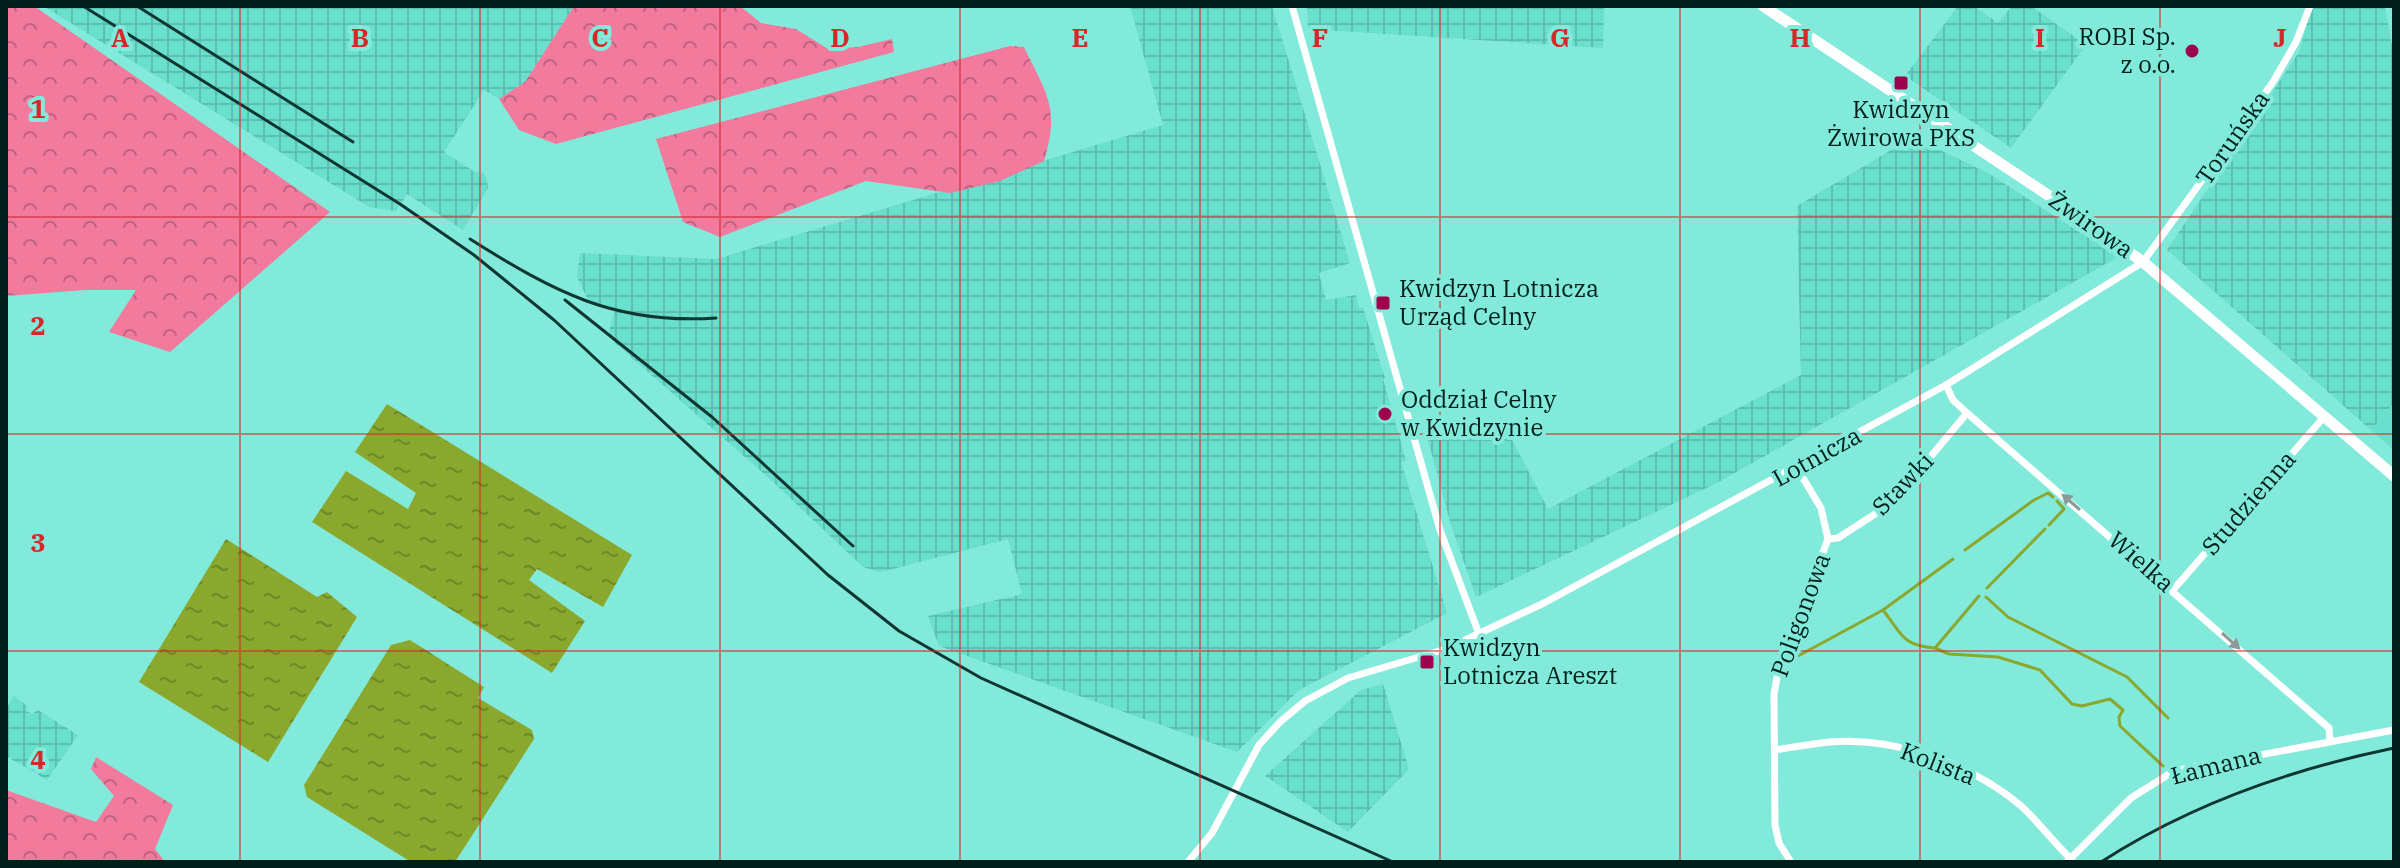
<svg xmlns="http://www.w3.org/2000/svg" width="2400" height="868" viewBox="0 0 2400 868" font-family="'IBM Plex Serif',serif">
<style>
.built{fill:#6adfcd}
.industrial{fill:url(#industrial-grid)}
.forest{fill:url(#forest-crowns)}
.water{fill:url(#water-ripples)}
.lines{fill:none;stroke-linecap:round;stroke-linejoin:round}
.stream{stroke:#89a82d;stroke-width:3}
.street{stroke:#fff;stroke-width:7}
.secondary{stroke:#fff;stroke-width:11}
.rail{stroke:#0f3631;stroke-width:3}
.oneway{fill:#8c9a98}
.grid{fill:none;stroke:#d62828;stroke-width:2;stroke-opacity:0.55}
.poi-dot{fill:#9d034c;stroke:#82eada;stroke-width:3}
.labels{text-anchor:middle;stroke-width:8;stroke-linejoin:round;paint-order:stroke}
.poi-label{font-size:24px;fill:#001f1b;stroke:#82eada;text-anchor:start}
.street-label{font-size:24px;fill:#001f1b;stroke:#82eada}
.grid-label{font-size:26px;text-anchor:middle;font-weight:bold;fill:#d62828;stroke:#82eada;stroke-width:8;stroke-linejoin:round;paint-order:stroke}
</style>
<defs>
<pattern id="industrial-grid" width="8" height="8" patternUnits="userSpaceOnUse" patternTransform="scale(2)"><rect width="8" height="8" fill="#6adfcd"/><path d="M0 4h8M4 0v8" fill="none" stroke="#5abfaf"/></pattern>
<pattern id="forest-crowns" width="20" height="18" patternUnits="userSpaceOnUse" patternTransform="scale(2)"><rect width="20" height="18" fill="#f17a9d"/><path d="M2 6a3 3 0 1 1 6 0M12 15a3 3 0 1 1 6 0" fill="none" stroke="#c1637f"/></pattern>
<pattern id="water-ripples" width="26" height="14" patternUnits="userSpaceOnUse" patternTransform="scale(2)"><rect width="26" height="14" fill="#89a82d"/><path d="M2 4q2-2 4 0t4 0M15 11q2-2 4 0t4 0" fill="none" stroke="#6e8826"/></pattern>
</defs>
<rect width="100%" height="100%" fill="#82eada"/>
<polygon class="built" points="2394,403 2394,450 2371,430"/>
<g class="industrial">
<polygon points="43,6 574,6 525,82 499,99 484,90 444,152 475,172 484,173 487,181 488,188 463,230 407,194 396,211 369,207"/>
<polygon points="1130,6 1272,6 1350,263 1319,273 1326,300 1356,295 1359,308 1363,308 1385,378 1383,379 1406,460 1401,462 1447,613 1299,690 1237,752 939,646 928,616 1022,594 1008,539 881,572 863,567 771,480 615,343 609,332 615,309 588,300 577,277 580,253 716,259 1163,125"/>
<polygon points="1307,6 1604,6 1603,48 1308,29"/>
<polygon points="1958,6 1974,6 1998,23 2012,6 2031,6 2086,45 2011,148 1905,76"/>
<polygon points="2312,6 2385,6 2394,57 2394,403 2371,430 2167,250 2299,52"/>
<polygon points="1913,137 1988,173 2118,257 1715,484 1476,597 1451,525 1428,440 1501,418 1548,509 1801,375 1797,206"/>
<polygon points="1383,684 1409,769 1348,832 1265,776 1361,690"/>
<polygon points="14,696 28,706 26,711 32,714 38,710 78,735 47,780 6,756 6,709"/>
</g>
<g class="forest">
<polygon points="6,6 34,6 330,212 170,352 109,332 136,290 85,290 6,296"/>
<polygon points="574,6 740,6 761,23 796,29 828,49 858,47 892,39 894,52 556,144 519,130 499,99 525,82"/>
<path d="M1010 46 1024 47C1047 95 1060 107 1044 161L1000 181 950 193 866 181 720 237 683 222 656 139Z"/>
<polygon points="96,757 173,805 155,849 165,862 6,862 6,790 96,822 114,796 91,769"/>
</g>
<g class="water">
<polygon points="387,404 632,555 603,607 537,569 529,580 585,621 552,673 312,522 346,471 408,509 416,493 355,452"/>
<polygon points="226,539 317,597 327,592 357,617 268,762 139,682"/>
<polygon points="410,640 484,687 478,698 532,730 534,739 455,862 411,862 307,797 304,785 391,645"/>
</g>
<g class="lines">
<g class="stream">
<polyline points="2049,525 2064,509 2057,501"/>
<polyline points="1965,550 2034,500 2048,493 2053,497"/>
<polyline points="1987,588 2045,529"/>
<polyline points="1986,597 2008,617 2127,677 2168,718"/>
<path d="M1883 610C1902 634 1901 645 1935 648L1979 596"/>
<polyline points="1935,648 1949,654 1998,657 2040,670 2072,704 2082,706 2110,699 2123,710 2119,717 2120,726 2163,766"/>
<polyline points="1789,657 1798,656 1883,610 1953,559"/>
</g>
<g class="street">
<polyline points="1292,6 1440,530 1479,634"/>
<polyline points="1946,385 1953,400 1967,413 2329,728 2330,741"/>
<polyline points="1828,539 1838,538 1892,503 1967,413"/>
<polyline points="2173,590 2324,417"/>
<path d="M1775 750C1793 747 1812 744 1830 742 1897 737 1969 763 2020 805 2038 821 2053 842 2071 859"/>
<polyline points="1188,862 1212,833 1259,745 1280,722 1305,701 1348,678 1446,649 1544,603 1946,385 2143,262 2273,82 2296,42 2310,6"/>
<polyline points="1791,862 1779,843 1775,825 1774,694 1778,672 1828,539 1821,508 1797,468"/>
<polyline points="2067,862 2131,798 2174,771 2394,730"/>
</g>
<polyline class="secondary" points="1763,6 2060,203 2143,262 2394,476"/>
<g class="rail">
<polyline points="83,6 400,204 474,255 554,320 828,575 899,631 981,678 1393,862"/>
<polyline points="137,6 353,142"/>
<path d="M470 239C554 292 615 325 716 318"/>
<polyline points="565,300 712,417 853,546"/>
<path d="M2101 862C2189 805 2292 769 2394 748"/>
</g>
</g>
<defs><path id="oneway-solid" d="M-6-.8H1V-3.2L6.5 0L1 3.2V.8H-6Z" transform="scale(2)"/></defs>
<g class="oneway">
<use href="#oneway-solid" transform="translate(2071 502) rotate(-139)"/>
<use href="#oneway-solid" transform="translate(2231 641) rotate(42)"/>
</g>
<path class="grid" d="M240 6V862M480 6V862M720 6V862M960 6V862M1200 6V862M1440 6V862M1680 6V862M1920 6V862M2160 6V862M6 217H2394M6 434H2394M6 651H2394"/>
<g class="poi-dot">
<circle cx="2192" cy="51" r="8"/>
<rect x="1893" y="75" width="16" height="16" rx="4"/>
<rect x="1375" y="295" width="16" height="16" rx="4"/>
<circle cx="1385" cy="414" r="8"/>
<rect x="1419" y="654" width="16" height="16" rx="4"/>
</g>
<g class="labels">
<g class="poi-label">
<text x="2176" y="45" text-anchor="end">ROBI Sp.<tspan x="2176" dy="28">z o.o.</tspan></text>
<text x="1901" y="118" text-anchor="middle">Kwidzyn<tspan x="1901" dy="28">Żwirowa PKS</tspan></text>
<text x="1399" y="297">Kwidzyn Lotnicza<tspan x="1399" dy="28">Urząd Celny</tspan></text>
<text x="1401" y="408">Oddział Celny<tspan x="1401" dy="28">w Kwidzynie</tspan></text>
<text x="1443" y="656">Kwidzyn<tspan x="1443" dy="28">Lotnicza Areszt</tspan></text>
</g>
<g class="street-label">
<text transform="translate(2233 138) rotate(-55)" y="8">Toruńska</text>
<text transform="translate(2091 225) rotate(35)" y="8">Żwirowa</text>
<text transform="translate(1817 457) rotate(-29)" y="8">Lotnicza</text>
<text transform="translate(1903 484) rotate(-46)" y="8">Stawki</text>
<text transform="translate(2249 503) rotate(-49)" y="8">Studzienna</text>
<text transform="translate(2141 562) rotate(41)" y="8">Wielka</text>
<text transform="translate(1801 615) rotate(-70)" y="8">Poligonowa</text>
<text transform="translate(1938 764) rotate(21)" y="8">Kolista</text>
<text transform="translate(2216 766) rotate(-14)" y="8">Łamana</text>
</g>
</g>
<g class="grid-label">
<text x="120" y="47">A</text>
<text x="360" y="47">B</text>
<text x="600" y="47">C</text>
<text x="840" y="47">D</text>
<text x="1080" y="47">E</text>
<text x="1320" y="47">F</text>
<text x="1560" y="47">G</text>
<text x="1800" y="47">H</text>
<text x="2040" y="47">I</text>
<text x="2280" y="47">J</text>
<text x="38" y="118">1</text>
<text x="38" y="335">2</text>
<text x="38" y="552">3</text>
<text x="38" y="769">4</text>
</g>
<rect width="2400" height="868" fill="none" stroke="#001f1b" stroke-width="16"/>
</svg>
